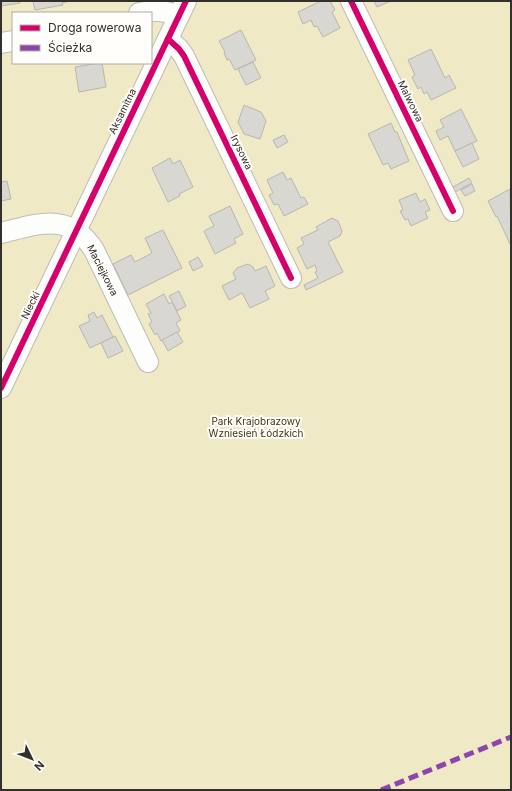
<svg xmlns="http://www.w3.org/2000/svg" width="512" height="791" viewBox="0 0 512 791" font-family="Inter,sans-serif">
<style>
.green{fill:#efe9c6;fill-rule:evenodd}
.building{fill:#d8d7d2;stroke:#b7b6b1}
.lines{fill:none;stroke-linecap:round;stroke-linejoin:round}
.minor-casing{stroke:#bdbcb8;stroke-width:22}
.minor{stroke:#fdfdfc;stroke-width:20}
.quiet{stroke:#8e44ad;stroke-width:5;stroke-dasharray:10 5;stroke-linecap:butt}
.cycleway-casing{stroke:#fffefa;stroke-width:8}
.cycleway{stroke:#d6006c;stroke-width:6}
.labels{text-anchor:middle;stroke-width:4;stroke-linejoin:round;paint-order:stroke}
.street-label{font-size:10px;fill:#31302c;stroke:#fffefa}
.park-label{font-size:10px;fill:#3d3714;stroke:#fffefa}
</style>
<rect width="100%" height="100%" fill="#f0efe9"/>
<path class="green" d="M1 1H511V790H1ZM13 13H151V63H13Z"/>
<g class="building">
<polygon points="1,1 19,1 20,3 1,6"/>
<polygon points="33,1 70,1 62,3 63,5 35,10"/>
<polygon points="321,1 330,1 335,10 332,12 340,28 323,37 317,26 314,27 311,20 303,24 298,12"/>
<polygon points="374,1 391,1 377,7"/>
<polygon points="241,30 256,60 235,70 229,59 227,60 224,53 225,52 219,41"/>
<polygon points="431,49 445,78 449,75 456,88 431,100 427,92 424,94 421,87 418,89 412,77 415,75 408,60"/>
<polygon points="253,62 261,78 246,85 238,69"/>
<polygon points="99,63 102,63 106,87 79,92 75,67"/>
<polygon points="244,105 261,112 266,121 260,139 244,134 238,122"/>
<polygon points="461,109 477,141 455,151 448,136 440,140 436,131 444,127 440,120"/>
<polygon points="391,123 395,132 397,132 409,161 391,169 388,163 383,165 368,134"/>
<polygon points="284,135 288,142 277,148 273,140"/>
<polygon points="472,143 479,159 463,167 455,151"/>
<polygon points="170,158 173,164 180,160 193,187 179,194 180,196 168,202 152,168"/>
<polygon points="283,172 287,180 291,178 301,198 304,197 308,204 284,216 278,204 274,205 269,195 273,193 267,180"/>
<polygon points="469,178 472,183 455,192 453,187"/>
<polygon points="7,181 11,199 1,201 1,182"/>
<polygon points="472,184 475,191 465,196 461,190"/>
<polygon points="510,189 511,244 510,244 497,216 496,217 488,201"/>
<polygon points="416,193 420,202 425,199 430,210 425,212 428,218 411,226 408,219 405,220 400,211 403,210 399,200"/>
<polygon points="230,206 243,234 234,239 236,243 215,254 204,231 214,226 209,216"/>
<polygon points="332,218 338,221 342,231 340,236 328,242 343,272 306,290 304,285 318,278 315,272 317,271 315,265 307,269 297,248 304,244 301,238 318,230 316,227"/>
<polygon points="163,230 182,268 128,295 113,264 131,255 135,262 152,253 145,238"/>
<polygon points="198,257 203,266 193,271 189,262"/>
<polygon points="248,264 253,267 255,271 266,266 275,286 265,291 269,299 250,308 242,293 229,300 222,286 236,279 233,273 237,268"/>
<polygon points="179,291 186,306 177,311 169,296"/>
<polygon points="164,294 169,304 172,302 181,320 176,323 180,331 161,341 157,333 155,335 149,324 152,322 148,314 151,313 146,304"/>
<polygon points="94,312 97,318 102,315 113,337 90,348 79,326 90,321 88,315"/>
<polygon points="177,332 183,342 168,351 162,340"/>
<polygon points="115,336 123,351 108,358 101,343"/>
</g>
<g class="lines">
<defs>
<g id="minor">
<polyline points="351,1 453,211"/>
<path d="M139 13C154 10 165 10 179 16"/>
<polyline points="168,39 179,49 184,56 291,278"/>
<polyline points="1,43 13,41"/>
<path d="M1 233C38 224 69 211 94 250L148 362"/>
<polyline points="1,388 186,1"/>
</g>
</defs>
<use href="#minor" class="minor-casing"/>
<use href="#minor" class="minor"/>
<polyline class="quiet" points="381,790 511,737"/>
<defs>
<g id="cycleway">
<polyline points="351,1 453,211"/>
<polyline points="168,39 179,49 184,56 291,278"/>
<polyline points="1,388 186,1"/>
</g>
</defs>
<use href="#cycleway" class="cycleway-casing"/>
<use href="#cycleway" class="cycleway"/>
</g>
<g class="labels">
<g class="street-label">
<text transform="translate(411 101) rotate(64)" y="4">Malwowa</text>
<text transform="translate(122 111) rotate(-64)" y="4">Aksamitna</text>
<text transform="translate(242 152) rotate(64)" y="4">Irysowa</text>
<text transform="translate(103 270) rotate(63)" y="4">Maciejkowa</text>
<text transform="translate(30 305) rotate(-64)" y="4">Niecki</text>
</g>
<g class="park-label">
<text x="256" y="425">Park Krajobrazowy<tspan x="256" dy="12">Wzniesień Łódzkich</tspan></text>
</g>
</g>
<rect width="512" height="791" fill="none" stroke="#31302c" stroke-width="4"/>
<rect x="12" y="12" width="140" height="52" fill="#fffefa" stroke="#adaca8"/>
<rect x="20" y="25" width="20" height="6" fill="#d6006c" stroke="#adaca8"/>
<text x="48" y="32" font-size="12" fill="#31302c">Droga rowerowa</text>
<rect x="20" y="45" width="20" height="6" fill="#8e44ad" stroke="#adaca8"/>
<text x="48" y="52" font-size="12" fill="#31302c">Ścieżka</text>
<g transform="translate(32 759) rotate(133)" stroke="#fffefa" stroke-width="3" paint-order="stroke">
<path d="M0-3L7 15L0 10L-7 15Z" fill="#31302c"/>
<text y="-6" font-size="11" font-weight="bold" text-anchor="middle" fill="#31302c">N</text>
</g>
</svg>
